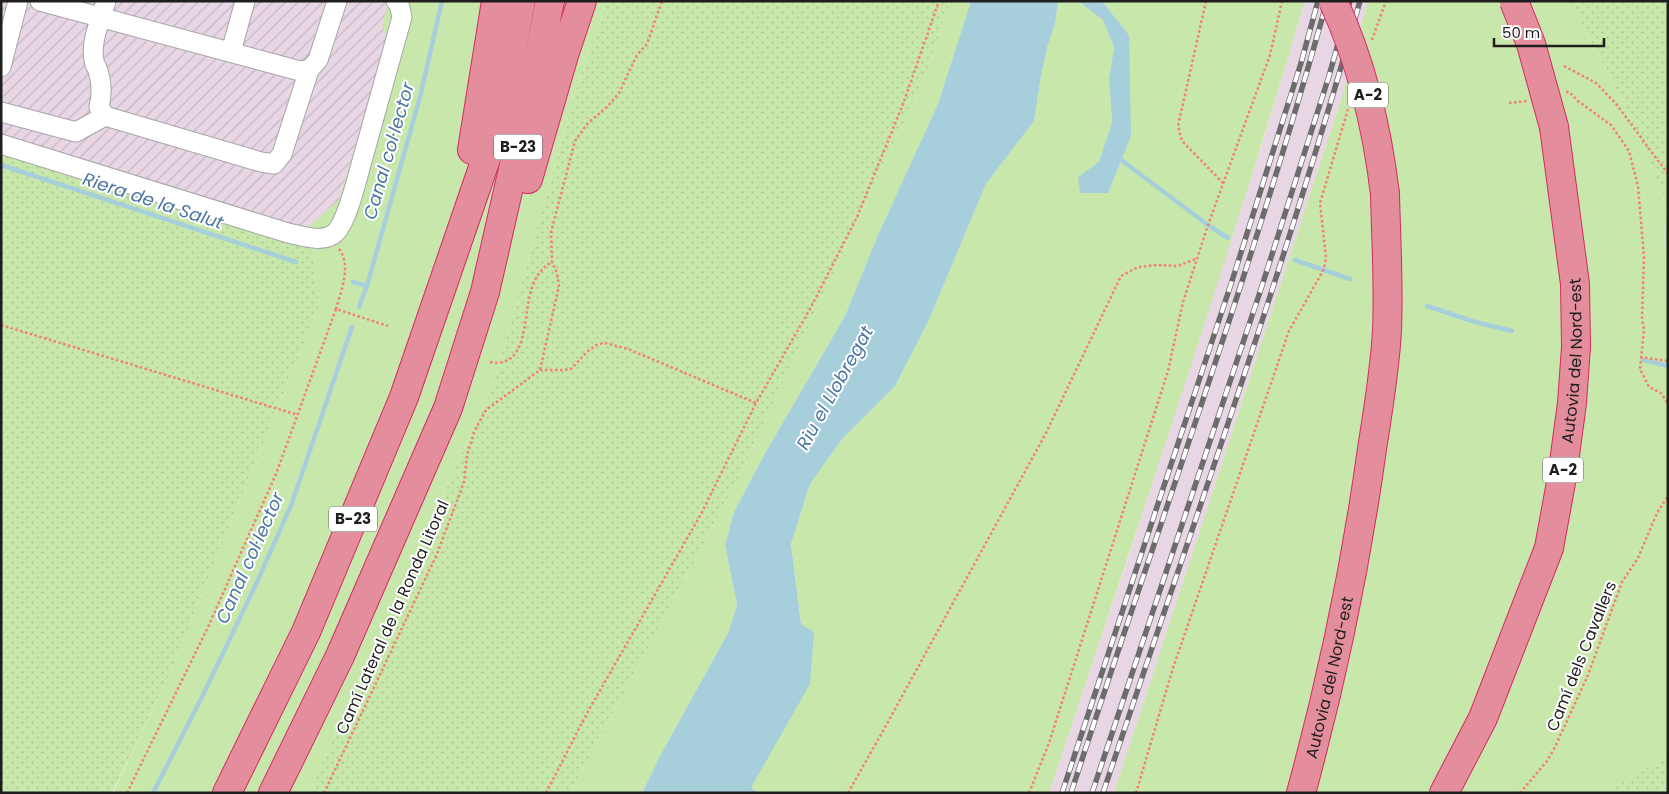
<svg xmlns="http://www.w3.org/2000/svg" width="1669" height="794" viewBox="0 0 1669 794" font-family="Poppins,sans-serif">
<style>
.industrial{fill:url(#industrial-furrows)}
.railway{fill:#e8d6e4}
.grass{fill:#c8e8ab}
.garden{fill:url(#garden-dots)}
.water{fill:#a6cfdb}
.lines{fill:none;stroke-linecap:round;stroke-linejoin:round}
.stream{stroke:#a6cfdb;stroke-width:4.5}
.minor-casing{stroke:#a5a5a5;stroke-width:21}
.highway-casing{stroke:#d52962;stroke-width:30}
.path{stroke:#f67e6e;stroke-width:2.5;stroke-dasharray:2.5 2.5;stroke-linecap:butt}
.minor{stroke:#fff;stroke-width:19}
.highway{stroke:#e48e9d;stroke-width:28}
.rail-casing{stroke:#6c6c6c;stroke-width:5.5}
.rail{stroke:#fff;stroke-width:4;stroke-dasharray:11;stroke-linecap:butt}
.highway-bridge-casing{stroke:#d52962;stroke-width:30;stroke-linecap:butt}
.highway-bridge{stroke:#e48e9d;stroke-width:28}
.labels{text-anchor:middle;stroke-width:4;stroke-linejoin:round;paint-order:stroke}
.shield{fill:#fff;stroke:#626262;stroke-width:1}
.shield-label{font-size:15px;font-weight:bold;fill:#1e1e1e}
.street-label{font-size:16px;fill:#1e1e1e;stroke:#fff}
.water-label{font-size:18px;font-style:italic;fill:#4a76a3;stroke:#fff}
</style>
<defs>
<pattern id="industrial-furrows" width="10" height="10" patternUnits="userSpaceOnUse" patternTransform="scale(1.25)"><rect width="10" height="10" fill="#e8d6e4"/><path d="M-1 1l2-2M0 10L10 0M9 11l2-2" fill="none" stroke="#c7b7c3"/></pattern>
<pattern id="garden-dots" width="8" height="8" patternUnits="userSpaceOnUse" patternTransform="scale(1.25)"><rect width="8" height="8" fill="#c8e8ab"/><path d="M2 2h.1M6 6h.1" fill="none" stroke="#abc793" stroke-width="1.8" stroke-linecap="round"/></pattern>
</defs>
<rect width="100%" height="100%" fill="#efebe4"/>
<polygon class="industrial" points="1,1 389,1 388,39 339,200 309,226 271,222 1,135"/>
<polygon class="railway" points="1305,1 1368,1 1340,103 1114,793 1049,793 1129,556 1265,135"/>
<g class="grass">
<polygon points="389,1 607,1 574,97 493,385 309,793 113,793 165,685 319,306 309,226 339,200 388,39 382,26"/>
<polygon points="950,1 971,1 938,104 878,235 845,316 764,455 734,512 725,545 737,605 728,633 660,756 642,793 570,793 737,481 925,76"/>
<path d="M1058 1H1078L1103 20 1114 47 1109 79 1112 122 1099 162 1108 193 1129 71V35L1102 1H1305C1226 267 1137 530 1049 793H748L764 764 801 624 791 544 810 484 843 438 895 386 928 322 986 184 1034 121 1041 76 1047 48 1055 24Z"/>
<polygon points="1368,1 1570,1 1621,97 1663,193 1668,335 1668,755 1604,793 1114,793 1340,103"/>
</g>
<g class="garden">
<polygon points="607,1 950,1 925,76 737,481 570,793 309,793 493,385 574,97"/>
<polygon points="1570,1 1668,1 1668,335 1663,193 1621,97"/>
<polygon points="1,135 271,222 309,226 319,306 165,685 112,793 1,793"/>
<polygon points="1668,755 1668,793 1604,793"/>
</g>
<g class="water">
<polygon points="971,1 1058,1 1055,24 1047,48 1041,76 1034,121 986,184 928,322 895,386 843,438 810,484 791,544 801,624 814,632 810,684 748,793 642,793 660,756 728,633 737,605 725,545 734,512 764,455 845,316 878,235 938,104"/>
<polygon points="1078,1 1102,1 1129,35 1131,136 1108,193 1080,193 1078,177 1099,162 1112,122 1109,79 1114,47 1103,20"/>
</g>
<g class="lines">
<g class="stream">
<polyline points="1121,160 1208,225 1228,238"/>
<polyline points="1,165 296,262"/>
<polyline points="1295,260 1350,279"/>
<polyline points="353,282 367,286"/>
<polyline points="1427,306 1475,322 1512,331"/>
<polyline points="359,307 367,286 420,97 442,1"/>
<polyline points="1643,360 1668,366"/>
<polyline points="746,785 754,793"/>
<polyline points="153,793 204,693 257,582 292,503 352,327"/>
</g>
<defs>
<g id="minor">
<path d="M40 1 300 71 309 70 282 154 274 164 261 162 105 116 99 107C102 95 102 83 98 71 97 67 94 64 94 60 90 42 101 19 106 1"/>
<polyline points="231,52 245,1"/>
<polyline points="1,67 18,1"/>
<polyline points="309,70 318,60 337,1"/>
<polyline points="1,112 76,132 105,116"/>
<path d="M1 144 288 233C303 236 324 244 336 232 348 219 357 178 362 161 375 113 389 65 402 17L399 4 396 1"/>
</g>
<g id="highway">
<polyline points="472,150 496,1"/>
<polyline points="528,179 564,55 582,1"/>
<polyline points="227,793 306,632 404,397 488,153 504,90 521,1"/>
<polyline points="273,793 340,656 448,408 485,292 539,55 550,1"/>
<path id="s1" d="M1301 793C1332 680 1356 565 1372 449 1378 410 1385 370 1387 330 1389 284 1386 239 1385 194"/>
<path id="s2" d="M1444 793 1483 718 1549 548 1562 477 1572 403 1576 347 1575 284 1554 127"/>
</g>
</defs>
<use href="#minor" class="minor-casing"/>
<use href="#highway" class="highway-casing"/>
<g class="path">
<polyline points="1206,1 1178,126 1182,141 1223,183"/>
<polyline points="1372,40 1386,1"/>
<polyline points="1564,66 1596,83 1617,105 1668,174"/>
<polyline points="1566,92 1569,92 1578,101 1611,125 1629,151 1638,186 1644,257 1642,318 1644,330 1640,369 1649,387 1661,393 1668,404"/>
<polyline points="1509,103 1527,101"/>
<path d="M339 249C352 265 341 291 336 309L388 326"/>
<polyline points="1,325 298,415"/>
<polyline points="1640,357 1668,361"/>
<path d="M490 362C531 370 522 309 533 285 537 274 543 267 552 262"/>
<polyline points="540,370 562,370 571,369 588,351 598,344 605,343 628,349 756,403"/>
<polyline points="127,793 208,627 276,474 336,309"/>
<polyline points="324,793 437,554 464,482 467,455 475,430 486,410 540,370 559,286 557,273 552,262 551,232 575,141 588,123 608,106 619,93 637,55 647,44 662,1"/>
<polyline points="546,793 586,715 701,514 756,403 810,309 857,217 903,104 939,1"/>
<polyline points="848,793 888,722 1046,433 1121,276 1138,267 1157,265 1178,266 1198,258"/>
<polyline points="1029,793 1049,743 1168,371 1183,302 1208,225 1270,55 1282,1"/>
<polyline points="1136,793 1173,668 1289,331 1324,269 1326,258 1320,203 1348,109"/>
<polyline points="1520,793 1547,761 1555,747 1588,675 1622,582 1638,558 1657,513 1668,496"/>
</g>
<use href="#minor" class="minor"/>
<use href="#highway" class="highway"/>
<defs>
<g id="rail">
<polyline points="1062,793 1232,281 1301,63 1318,1"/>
<path d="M1071 793C1157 529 1253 268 1327 1"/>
<polyline points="1092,793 1260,292 1329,76 1350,1"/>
<path d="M1103 793C1191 530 1285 268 1360 1"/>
</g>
</defs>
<use href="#rail" class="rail-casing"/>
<use href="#rail" class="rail"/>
<defs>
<g id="highway-bridge">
<path d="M1333 1C1362 63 1377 127 1385 194"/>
<polyline points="1514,1 1531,44 1554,127"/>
</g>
</defs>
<use href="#highway-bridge" class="highway-bridge-casing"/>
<use href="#highway-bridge" class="highway-bridge"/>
</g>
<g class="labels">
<g class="shield">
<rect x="1348" y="82.5" width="40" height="25" rx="4"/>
<rect x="494" y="134.5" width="48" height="25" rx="4"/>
<rect x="1543" y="457.5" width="40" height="25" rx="4"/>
<rect x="329" y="506.5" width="48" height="25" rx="4"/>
</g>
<g class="shield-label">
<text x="1368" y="100">A-2</text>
<text x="518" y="152">B-23</text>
<text x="1563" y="475">A-2</text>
<text x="353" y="524">B-23</text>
</g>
<g class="street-label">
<text dy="6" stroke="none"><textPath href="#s2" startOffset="456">Autovia del Nord-est</textPath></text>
<text transform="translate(392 617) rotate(-66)" y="6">Camí Lateral de la Ronda Litoral</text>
<text transform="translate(1581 656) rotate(-68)" y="6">Camí dels Cavallers</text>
<text dy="6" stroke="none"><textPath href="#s1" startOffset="119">Autovia del Nord-est</textPath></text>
</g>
<g class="water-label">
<text transform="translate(389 151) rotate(-74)" y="6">Canal col·lector</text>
<text transform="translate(153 201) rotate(18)" y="6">Riera de la Salut</text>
<text transform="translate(835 388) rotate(-61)" y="6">Riu el Llobregat</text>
<text transform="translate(250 558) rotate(-66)" y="6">Canal col·lector</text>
</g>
</g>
<rect width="1669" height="794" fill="none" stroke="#1e1e1e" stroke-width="5"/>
<path d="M1494 38v8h110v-8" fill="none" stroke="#1e1e1e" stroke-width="2.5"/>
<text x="1502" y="38" font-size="15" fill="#1e1e1e" stroke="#ffffff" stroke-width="4" paint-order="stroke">50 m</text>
</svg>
